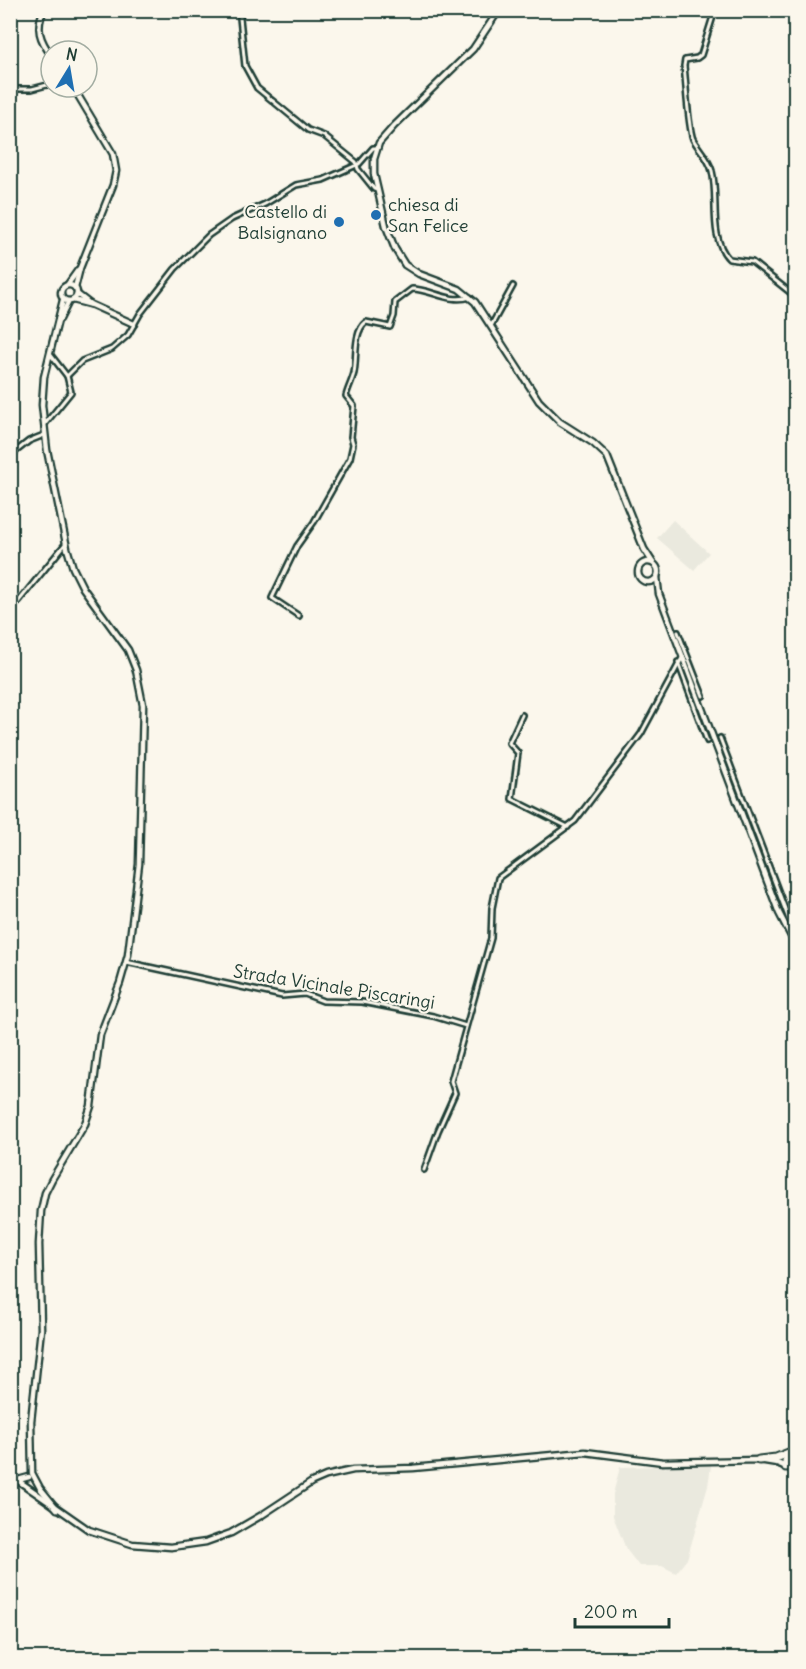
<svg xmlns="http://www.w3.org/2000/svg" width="806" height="1669" viewBox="0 0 806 1669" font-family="Delius,sans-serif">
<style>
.built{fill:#eae9de}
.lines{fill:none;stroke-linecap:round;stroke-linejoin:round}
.street-casing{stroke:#1f3d34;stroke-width:8}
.secondary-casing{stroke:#1f3d34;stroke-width:9}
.highway-casing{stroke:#1f3d34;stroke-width:11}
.street{stroke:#fbf7ec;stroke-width:3}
.secondary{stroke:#fbf7ec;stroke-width:4.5}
.highway{stroke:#fbf7ec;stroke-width:7}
.poi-dot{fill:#1f6fb2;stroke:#fbf7ec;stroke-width:2}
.labels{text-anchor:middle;stroke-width:4.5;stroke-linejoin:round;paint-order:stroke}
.poi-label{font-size:18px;fill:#1f3d34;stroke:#fbf7ec;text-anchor:start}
.street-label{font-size:18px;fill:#1f3d34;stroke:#fbf7ec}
</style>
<rect width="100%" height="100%" fill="#fbf7ec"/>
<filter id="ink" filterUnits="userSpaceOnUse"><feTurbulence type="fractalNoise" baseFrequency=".0167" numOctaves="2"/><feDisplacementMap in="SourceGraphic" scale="12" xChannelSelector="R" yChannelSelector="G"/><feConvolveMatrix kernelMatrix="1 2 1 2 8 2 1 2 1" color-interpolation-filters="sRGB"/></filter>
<g filter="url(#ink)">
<g class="built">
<polygon points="673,520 709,553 694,570 657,538"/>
<polygon points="708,1464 711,1466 708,1486 687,1559 676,1573 662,1566 639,1566 626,1549 613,1516 613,1494 620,1467 664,1466 665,1468 669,1465"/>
</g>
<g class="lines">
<defs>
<g id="street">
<polyline points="241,10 240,18 245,66 257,88 308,130 324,136 356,162 358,169 374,189 377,190"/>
<path d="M715 10 701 55 697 58 685 60 684 66C686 82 688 127 693 139 699 150 709 158 712 171 719 198 708 238 729 259L752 262 796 297"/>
<polyline points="10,89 32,89 51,84"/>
<polyline points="491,326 513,286"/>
<polyline points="67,376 82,361 112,349 128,335 140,314 175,269 209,235 232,219 265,204 296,185 323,180 359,164 373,148 377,148"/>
<polyline points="45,424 71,392 67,376 50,354"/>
<polyline points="10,456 29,441 44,435"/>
<polyline points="10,612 66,543"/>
<path d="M299 616 272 598 297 546 314 522 350 458 353 444 351 437 354 406 346 396C348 388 352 381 354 373 357 358 353 332 366 322L390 327 394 316 395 302 412 289C431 289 450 304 470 297"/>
<polyline points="678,632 703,696"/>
<polyline points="678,662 707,741"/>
<polyline points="522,715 509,743 518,753 512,799 568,827"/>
<polyline points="720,738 793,930"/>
<polyline points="796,928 793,930 796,936"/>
<polyline points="126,962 282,996 305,994 323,1001 362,1002 433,1016 466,1026"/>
<polyline points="424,1170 438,1131 455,1093 451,1081 491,938 492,908 498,878 575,821 641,734 682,658"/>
</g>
<g id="secondary">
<path d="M44 10C35 28 40 40 51 55"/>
<polyline points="499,10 473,49 394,126 379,143 374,159 374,174 386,226 395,249 405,265 419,274 459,289 475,302 539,401 560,422 593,443 607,456 644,549 653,563"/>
<polyline points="73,87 113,154 116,171 113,185 80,268 75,288"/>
<polyline points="68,284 78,270"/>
<circle cx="69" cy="293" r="8"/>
<polyline points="77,294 90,304"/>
<polyline points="73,300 92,305 134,324"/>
<polyline points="60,319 69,301"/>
<circle cx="648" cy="572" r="10"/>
<polyline points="657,577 659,594 779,913 796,946"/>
<polyline points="10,1475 89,1530 132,1544 171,1547 206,1542 231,1533 262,1515 312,1482 326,1476 353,1470 413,1468 585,1452 663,1462 759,1460 777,1463 796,1471"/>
<polyline points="18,1480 29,1477"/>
<polyline points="57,1509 40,1488 32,1473 31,1421 41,1329 39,1244 41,1211 45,1193 52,1179 85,1124 91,1106 100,1035 120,983 128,955 139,864 143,705 136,670 128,650 83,588 73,568 67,548 47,450 42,405 44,377 63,300"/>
</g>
<g id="highway">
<polyline points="759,1460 776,1458 796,1450"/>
<polyline points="786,1467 786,1461 791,1453"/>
</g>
</defs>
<use href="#street" class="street-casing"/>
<use href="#secondary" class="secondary-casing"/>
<use href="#highway" class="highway-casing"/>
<use href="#street" class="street"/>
<use href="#secondary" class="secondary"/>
<use href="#highway" class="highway"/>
</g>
</g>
<g class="poi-dot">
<circle cx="376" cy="215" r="6"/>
<circle cx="339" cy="222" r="6"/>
</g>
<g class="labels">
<g class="poi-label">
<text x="388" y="211">chiesa di<tspan x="388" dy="21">San Felice</tspan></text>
<text x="327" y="218" text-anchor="end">Castello di<tspan x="327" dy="21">Balsignano</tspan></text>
</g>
<g class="street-label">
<text transform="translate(334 987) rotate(9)" y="6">Strada Vicinale Piscaringi</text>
</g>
</g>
<rect width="806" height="1669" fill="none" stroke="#fbf7ec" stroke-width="36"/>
<rect x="18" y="18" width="770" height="1633" fill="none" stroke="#1f3d34" stroke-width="2" filter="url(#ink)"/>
<g transform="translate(69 69) rotate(11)"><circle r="28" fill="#fbf7ec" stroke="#a3ada2" stroke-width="1.5"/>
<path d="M0-4.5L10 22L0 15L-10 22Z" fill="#1f6fb2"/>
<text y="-9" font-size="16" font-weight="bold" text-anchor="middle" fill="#1f3d34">N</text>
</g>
<path d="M575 1618v9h94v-9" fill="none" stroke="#1f3d34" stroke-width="3"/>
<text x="584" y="1618" font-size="18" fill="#1f3d34" stroke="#fbf7ec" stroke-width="4.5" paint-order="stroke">200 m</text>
</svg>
